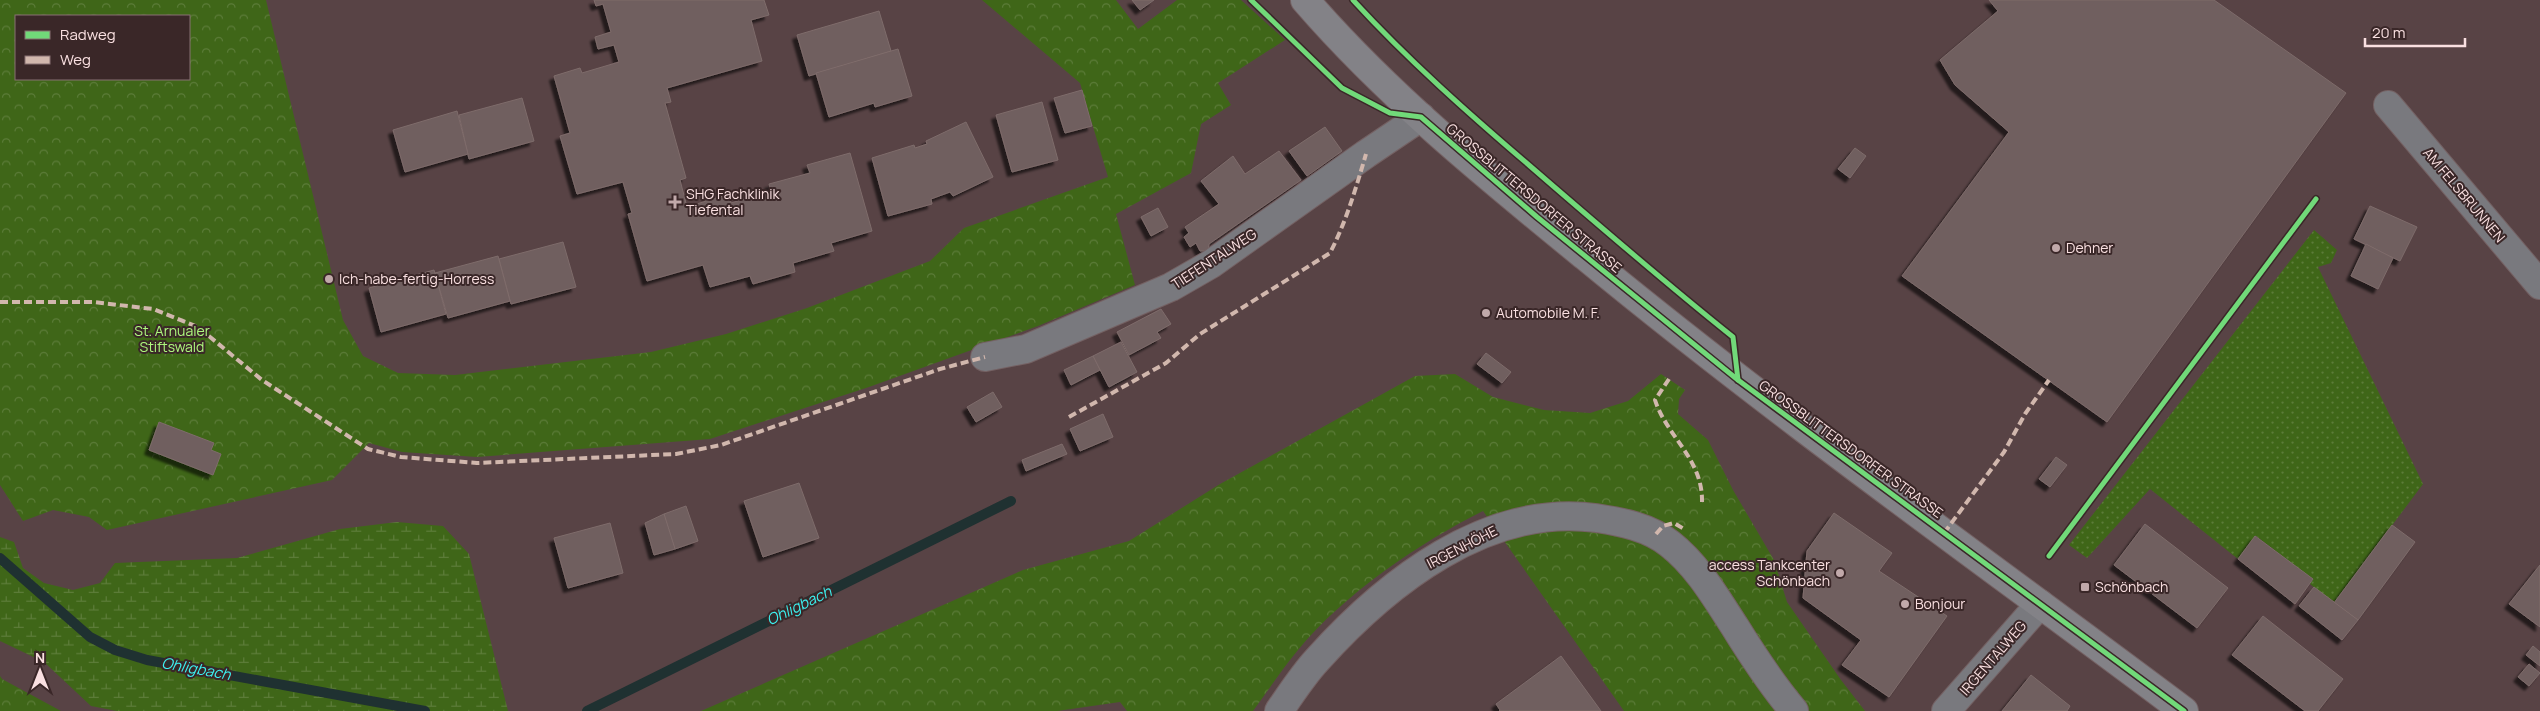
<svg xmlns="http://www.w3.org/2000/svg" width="2540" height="711" viewBox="0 0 2540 711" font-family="Manrope,sans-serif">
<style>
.grass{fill:url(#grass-dots)}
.forest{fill:url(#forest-crowns);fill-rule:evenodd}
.wetland{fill:url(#wetland-marsh)}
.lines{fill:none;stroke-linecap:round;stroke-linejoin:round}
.stream{stroke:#1f3131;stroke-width:10}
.building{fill:#705e5e;stroke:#7e6c6b;filter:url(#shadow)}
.minor-casing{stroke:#746163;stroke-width:30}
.major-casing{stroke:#746163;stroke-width:30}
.minor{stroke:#79797e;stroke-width:28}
.major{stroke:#838287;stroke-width:28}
.quiet{stroke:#d1b7ad;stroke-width:4;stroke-dasharray:8 4;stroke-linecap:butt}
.cycleway-casing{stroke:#3a2728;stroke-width:8}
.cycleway{stroke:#71d979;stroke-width:5}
.poi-dot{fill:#c1a9aa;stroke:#3a2728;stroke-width:2}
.labels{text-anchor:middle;stroke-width:4;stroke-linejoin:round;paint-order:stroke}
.poi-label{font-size:14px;fill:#fae0e1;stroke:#3a2728;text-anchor:start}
.street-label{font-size:14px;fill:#fae0e1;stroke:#3a2728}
.park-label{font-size:14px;fill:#adf87d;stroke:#3a2728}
.water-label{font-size:15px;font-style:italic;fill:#3cf1f0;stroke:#3a2728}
</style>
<defs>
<pattern id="grass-dots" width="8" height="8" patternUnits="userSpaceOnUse" patternTransform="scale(1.25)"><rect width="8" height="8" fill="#3f6618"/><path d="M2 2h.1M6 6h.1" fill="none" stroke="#5c7c39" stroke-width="1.8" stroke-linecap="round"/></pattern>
<pattern id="forest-crowns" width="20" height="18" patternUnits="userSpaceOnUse" patternTransform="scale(1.25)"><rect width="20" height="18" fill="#3f6618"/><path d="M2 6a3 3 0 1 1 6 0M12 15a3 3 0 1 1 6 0" fill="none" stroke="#5c7c39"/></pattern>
<pattern id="wetland-marsh" width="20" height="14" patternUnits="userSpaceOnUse" patternTransform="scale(1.25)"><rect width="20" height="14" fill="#3f6618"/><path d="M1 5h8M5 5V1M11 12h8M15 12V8" fill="none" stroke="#5c7c39"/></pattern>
<filter id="shadow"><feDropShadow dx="-4.5" dy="4.5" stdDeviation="1" flood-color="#0009"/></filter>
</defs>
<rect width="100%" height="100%" fill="#584345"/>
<polygon class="grass" points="2314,230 2337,250 2331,263 2318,267 2423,484 2334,603 2310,584 2313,579 2256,536 2238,559 2150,489 2087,558 2069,545"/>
<g class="forest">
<path d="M0 0H266L343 320 363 356 398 373 455 375 651 352 726 334 807 308 930 261 964 228 1108 177 1080 83 982 0H1116L1138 29 1177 0H1241L1285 40 1218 83 1231 105 1201 124 1191 173 1116 214 1135 285 1038 326 869 387 710 439 477 457 402 452 369 443 332 480 107 530 89 517 53 510 23 521 0 485ZM16 16H189V79H16Z"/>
<path d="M1455 374 1493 397 1544 410 1590 413 1628 401 1661 374 1685 390 1679 399 1678 414 1708 440 1733 490 1774 560 1787 602 1841 680 1865 711H1624L1483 511C1419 543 1344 594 1298 650 1282 669 1268 691 1253 711H1127L1120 702 1057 711H701L1023 570 1129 541 1220 484 1415 376Z"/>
<polygon points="0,676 2,679 61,711 0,711"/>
</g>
<polygon class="wetland" points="397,522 443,526 469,554 508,711 117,711 91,706 44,662 0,641 0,537 14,542 23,568 44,583 73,590 100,583 115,563 237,558 340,529"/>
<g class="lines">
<g class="stream">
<polyline points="0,558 90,637 115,650 147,660 425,711"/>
<polyline points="587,711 1011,501"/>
</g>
</g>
<g class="building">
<polygon points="594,0 764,0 769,15 751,20 762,61 667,88 671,102 665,103 686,178 680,180 687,207 729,194 731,203 771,191 769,184 810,173 807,165 850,153 872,231 831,243 834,251 793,263 795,272 753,284 750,276 710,287 703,265 647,281 628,214 632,213 623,182 577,194 560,136 570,133 554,76 580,68 582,73 619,62 614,45 598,49 595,37 611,32 603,4 596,6"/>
<polygon points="1132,0 1154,0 1140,10"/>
<polygon points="1989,0 2214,0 2346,93 2107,422 1902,276 2009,132 1955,85 1940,60 1998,11"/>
<polygon points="879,11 891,51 809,76 797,35"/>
<polygon points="898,49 912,96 875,107 874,103 829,117 816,73"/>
<polygon points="1082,90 1092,126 1065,133 1054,98"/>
<polygon points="522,98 534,141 469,159 459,115"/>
<polygon points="1042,102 1058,160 1012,172 996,115"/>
<polygon points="457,111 468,154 405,172 393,130"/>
<polygon points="966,122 993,177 953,196 950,192 931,199 932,204 888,216 872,158 914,145 915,148 927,144 926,141"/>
<polygon points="1325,127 1342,151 1307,176 1289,151"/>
<polygon points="1855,148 1866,156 1850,178 1838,169"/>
<polygon points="1279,151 1301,180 1209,244 1208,251 1200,251 1196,243 1190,247 1184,237 1189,233 1185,227 1219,204 1201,181 1233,156 1245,174"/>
<polygon points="2370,206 2417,227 2400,261 2354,239"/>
<polygon points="1158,208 1168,227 1151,236 1141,217"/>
<polygon points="563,242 576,287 511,304 499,259"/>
<polygon points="2366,244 2393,258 2378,289 2351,276"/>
<polygon points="498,256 510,301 448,318 435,273"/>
<polygon points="434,270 446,314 381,332 369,288"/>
<polygon points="1161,309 1171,324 1157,332 1161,338 1129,355 1117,332"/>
<polygon points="1121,342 1137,372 1109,387 1093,356"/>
<polygon points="1486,353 1511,372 1502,383 1477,364"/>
<polygon points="1093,356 1100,370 1071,385 1064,370"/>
<polygon points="993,392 1002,407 976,422 967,407"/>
<polygon points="1103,414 1113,437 1080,451 1070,429"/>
<polygon points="159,422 214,443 211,450 221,454 213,475 149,450"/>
<polygon points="1062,444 1067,454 1026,471 1022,460"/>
<polygon points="2056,457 2067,465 2050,487 2039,479"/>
<polygon points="799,483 819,538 763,557 744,501"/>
<polygon points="686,506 698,541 675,549 664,514"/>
<polygon points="1834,513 1892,553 1879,571 1947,616 1889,697 1842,665 1861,640 1803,598 1807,551"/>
<polygon points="664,514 675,549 654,555 645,523"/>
<polygon points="610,523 623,573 568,588 554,538"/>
<polygon points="2145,524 2228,588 2197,628 2114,565"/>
<polygon points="2392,525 2415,542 2358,620 2334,603"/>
<polygon points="2255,536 2313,579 2295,604 2238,559"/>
<polygon points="2540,565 2540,627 2509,604"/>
<polygon points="2314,587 2358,620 2342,640 2299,606"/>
<polygon points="2263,616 2343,679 2318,711 2305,711 2232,655"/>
<polygon points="2533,646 2540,652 2540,666 2526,655"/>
<polygon points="1561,656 1601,711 1499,711 1500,710 1496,704"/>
<polygon points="2529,664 2540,673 2529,686 2518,677"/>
<polygon points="2031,675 2070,706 2067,711 2002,711"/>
</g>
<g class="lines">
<defs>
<g id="minor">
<polyline points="2388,105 2540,285"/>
<polyline points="985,357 1026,349 1171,287 1211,264 1366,154 1421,117"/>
<path d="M1279 711C1291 694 1303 675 1317 660 1386 583 1487 503 1596 518 1622 522 1649 527 1670 544 1698 566 1716 598 1735 627 1753 656 1772 685 1794 711"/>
<polyline points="1946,711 2040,604"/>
</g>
<path id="major" d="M1305 0C1388 96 1488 177 1586 257 1779 416 1984 561 2184 711"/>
</defs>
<use href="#minor" class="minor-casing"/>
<use href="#major" class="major-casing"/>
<use href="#minor" class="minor"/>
<use href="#major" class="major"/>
<g class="quiet">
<polyline points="0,302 93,302 153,309 198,327 262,380 368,449 401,457 477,463 676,454 721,445 940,369 985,357"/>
<path d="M1669 379 1655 400C1667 437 1703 459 1702 502"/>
<path d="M1069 417 1166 363 1200 334 1330 253C1346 222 1356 188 1366 154"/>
<polyline points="1944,533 2004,452 2025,414 2049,380"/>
<polyline points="1656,534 1663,526 1674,523 1684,529"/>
</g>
<defs>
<g id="cycleway">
<polyline points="1251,0 1342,88 1390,113 1421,117 1537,217 1738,380 2184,711"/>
<path d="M1353 0C1408 60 1468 113 1530 166 1597 224 1664 282 1733 337L1738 380"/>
<polyline points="2049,556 2316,199"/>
</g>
</defs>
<use href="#cycleway" class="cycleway-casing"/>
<use href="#cycleway" class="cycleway"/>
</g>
<g class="poi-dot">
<path d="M672.5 194.5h5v5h5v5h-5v5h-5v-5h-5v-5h5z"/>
<circle cx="2056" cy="248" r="5"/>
<circle cx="329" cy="279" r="5"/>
<circle cx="1486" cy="313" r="5"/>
<circle cx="1840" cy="573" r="5"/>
<rect x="2080" y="582" width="10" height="10" rx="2.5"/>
<circle cx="1905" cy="604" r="5"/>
</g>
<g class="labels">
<g class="poi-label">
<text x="686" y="199">SHG Fachklinik<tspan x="686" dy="16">Tiefental</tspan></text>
<text x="2066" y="253">Dehner</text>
<text x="339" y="284">Ich-habe-fertig-Horress</text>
<text x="1496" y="318">Automobile M. F.</text>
<text x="1830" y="570" text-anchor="end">access Tankcenter<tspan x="1830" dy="16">Schönbach</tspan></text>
<text x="2095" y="592">Schönbach</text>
<text x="1915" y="609">Bonjour</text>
</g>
<g class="street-label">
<text transform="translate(2464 195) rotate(50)" y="5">AM FELSBRUNNEN</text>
<text transform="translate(1534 198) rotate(40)" y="5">GROSSBLITTERSDORFER STRASSE</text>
<text transform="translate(1214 259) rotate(-33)" y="5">TIEFENTALWEG</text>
<text transform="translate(1851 449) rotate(36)" y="5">GROSSBLITTERSDORFER STRASSE</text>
<text transform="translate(1462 547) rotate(-27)" y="5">IRGENHÖHE</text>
<text transform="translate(1993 658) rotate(-49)" y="5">IRGENTALWEG</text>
</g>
<g class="park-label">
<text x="172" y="336">St. Arnualer<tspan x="172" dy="16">Stiftswald</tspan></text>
</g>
<g class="water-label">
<text transform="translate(799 606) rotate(-26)" y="5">Ohligbach</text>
<text transform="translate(196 669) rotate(10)" y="5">Ohligbach</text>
</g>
</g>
<rect x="15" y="15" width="175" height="65" fill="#3a2728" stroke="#877172"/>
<rect x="25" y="31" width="25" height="8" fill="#71d979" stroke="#877172"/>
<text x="60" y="40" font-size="15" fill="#fae0e1">Radweg</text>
<rect x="25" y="56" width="25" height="8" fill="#d1b7ad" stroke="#877172"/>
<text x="60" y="65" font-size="15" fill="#fae0e1">Weg</text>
<g transform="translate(40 671)" stroke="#3a2728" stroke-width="4" paint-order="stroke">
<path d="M0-4L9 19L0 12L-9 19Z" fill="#fae0e1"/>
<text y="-8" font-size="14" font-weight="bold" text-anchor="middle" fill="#fae0e1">N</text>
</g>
<path d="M2365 38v8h100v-8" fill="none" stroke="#fae0e1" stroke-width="2.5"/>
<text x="2372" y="38" font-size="15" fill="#fae0e1" stroke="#3a2728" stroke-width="4" paint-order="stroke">20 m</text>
</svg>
